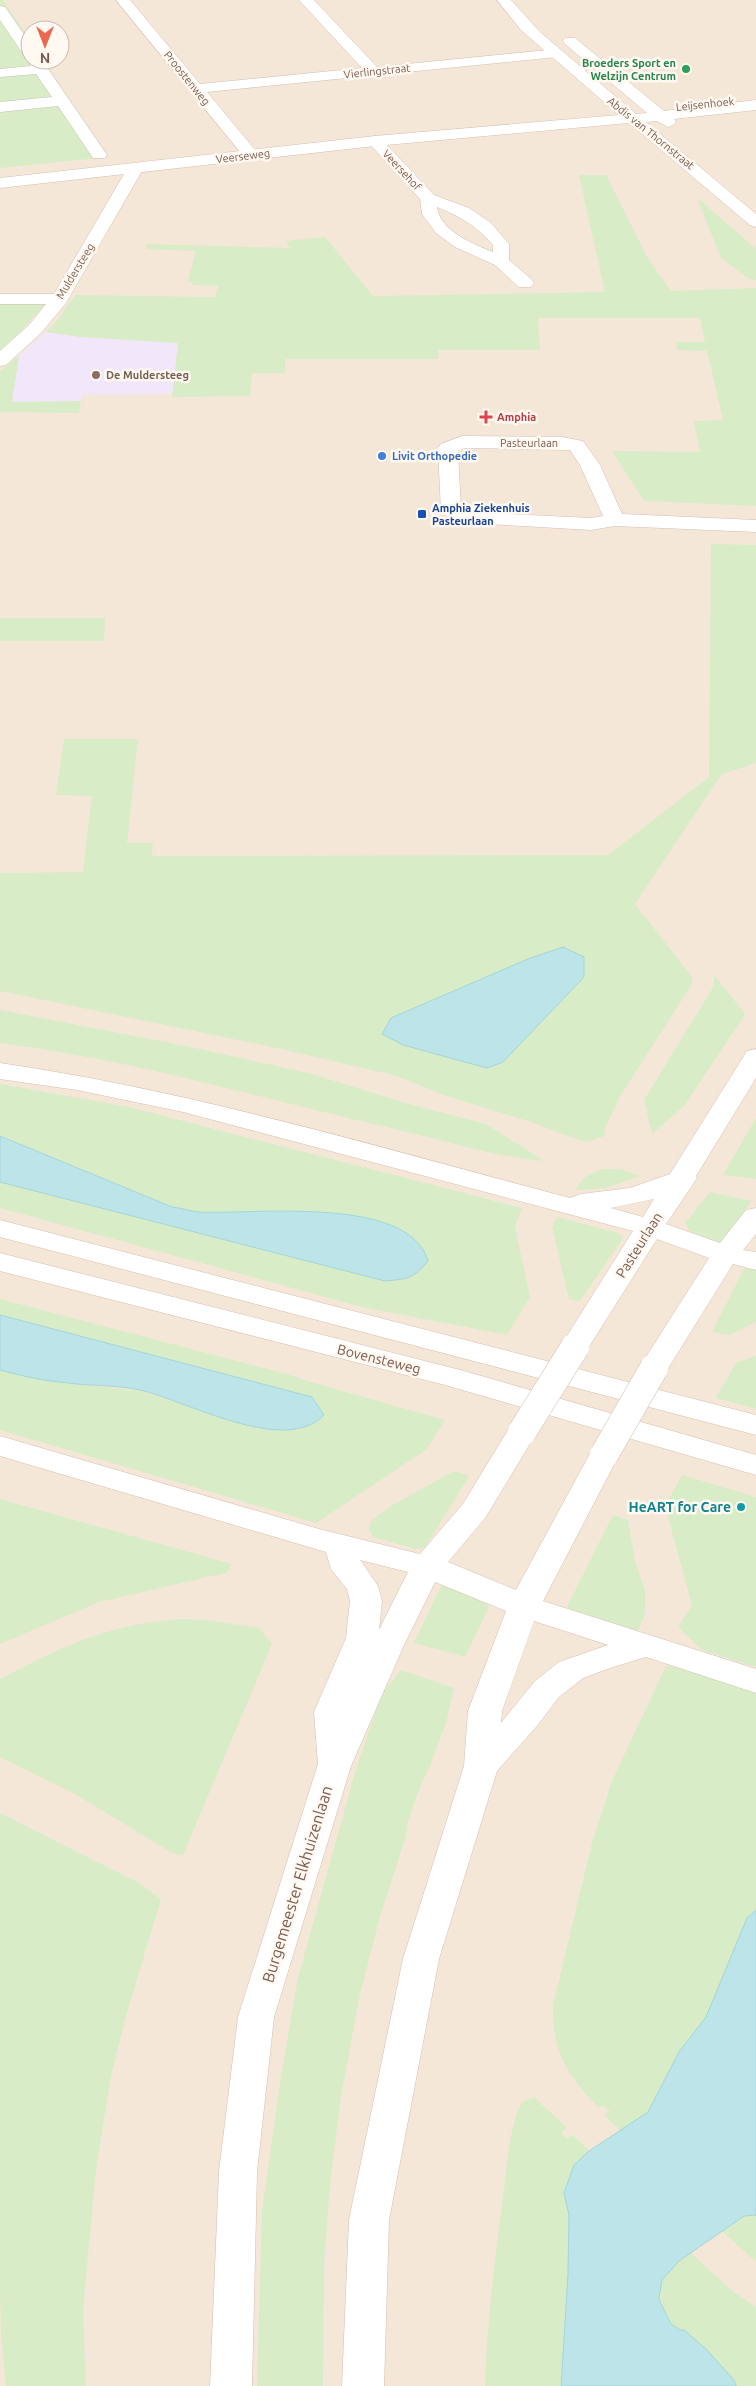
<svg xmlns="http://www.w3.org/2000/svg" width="756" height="2386" viewBox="0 0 756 2386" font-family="Ubuntu,sans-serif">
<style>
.residential{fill:#f5e7d8;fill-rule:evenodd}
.education{fill:#f2e7fa}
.green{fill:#d8ecc7}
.water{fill:#bde5e9;stroke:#a3d5db}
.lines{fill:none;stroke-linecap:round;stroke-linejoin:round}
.street-casing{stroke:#d3beb2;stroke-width:1}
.secondary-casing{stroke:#d7beae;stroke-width:1}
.street{fill:#fff;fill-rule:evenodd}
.secondary{fill:#fff;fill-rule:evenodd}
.secondary-bridge-casing{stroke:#d7beae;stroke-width:29;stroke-linecap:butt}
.secondary-bridge{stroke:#fff;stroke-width:28}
.leisure-dot{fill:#2e9e5b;stroke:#fff9f2;stroke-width:2}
.education-dot{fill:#8d6e63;stroke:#fff9f2;stroke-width:2}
.health-dot{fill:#e0444e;stroke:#fff9f2;stroke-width:2}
.shop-dot{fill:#3f7fe0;stroke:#fff9f2;stroke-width:2}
.transit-dot{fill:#1a4fb4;stroke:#fff9f2;stroke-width:2}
.culture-dot{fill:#0f9aa8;stroke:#fff9f2;stroke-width:2}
.labels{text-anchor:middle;stroke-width:5;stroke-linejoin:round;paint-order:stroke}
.far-leisure-label{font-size:11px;font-weight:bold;fill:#27864d;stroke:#fff9f2;text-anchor:end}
.far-street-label{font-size:11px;fill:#7a5a4c;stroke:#fff9f2}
.far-education-label{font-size:11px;font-weight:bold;fill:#785e54;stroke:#fff9f2;text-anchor:start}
.far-health-label{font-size:11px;font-weight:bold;fill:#be3a42;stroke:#fff9f2;text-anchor:start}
.far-shop-label{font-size:11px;font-weight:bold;fill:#366cbe;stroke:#fff9f2;text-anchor:start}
.far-transit-label{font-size:11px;font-weight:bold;fill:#164399;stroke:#fff9f2;text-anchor:start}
.street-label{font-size:14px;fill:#7a5a4c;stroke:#fff9f2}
.culture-label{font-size:14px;font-weight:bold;fill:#0d838f;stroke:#fff9f2;text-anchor:end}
.near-street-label{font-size:16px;fill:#7a5a4c;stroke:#fff9f2}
</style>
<rect width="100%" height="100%" fill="#fdf5eb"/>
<path class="residential" d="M0 0H756V2386H0ZM30 30H60V60H30Z"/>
<polygon class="education" points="46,332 81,337 178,343 173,394 82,395 81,401 12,402 19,355"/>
<g class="green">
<polygon points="0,0 3,0 30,40 30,60 43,60 109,157 0,168"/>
<path d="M579 175H606L647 257 671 291 756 288V506L644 501 612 451 700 452 694 421 723 420 707 351 677 350 676 342H705L700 318H538L540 350H438V359H285V373H252L250 396 172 397 178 343 81 337 46 332C59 321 65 307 76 295L215 297 218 286 194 285 188 281 196 251 146 249 147 244 290 248 285 241 325 237 373 296 605 292Z"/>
<polygon points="700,200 756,249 756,280 749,279 721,258 698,201"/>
<polygon points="0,302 47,302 19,333 0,350"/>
<polygon points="19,355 12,402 81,401 79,413 0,412 0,372"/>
<polygon points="711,544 756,545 756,763 722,774 635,904 692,977 692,984 619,1098 606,1126 604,1136 587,1142 573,1138 531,1122 446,1096 397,1076 272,1047 0,991 0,873 83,872 92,796 56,795 64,739 138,739 127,843 153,843 152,856 608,855 709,777"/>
<polygon points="0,618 105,618 104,641 0,641"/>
<polygon points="714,975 745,1014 684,1106 652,1134 644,1100 714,986"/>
<path d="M0 1010 186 1046 312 1074 409 1104 486 1124 544 1161C496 1157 450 1142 403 1131 269 1101 136 1060 0 1043Z"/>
<polygon points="0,1084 129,1107 522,1208 515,1226 530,1297 507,1335 362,1307 0,1208 0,1182 385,1281 407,1279 198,1212 172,1207 0,1136"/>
<polygon points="756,1118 756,1179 723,1175"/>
<path d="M603 1169H620L641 1176 606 1188 576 1190C581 1177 590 1173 603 1169Z"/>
<polygon points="710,1192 751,1201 726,1244 691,1232 685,1223"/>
<polygon points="557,1217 618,1233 622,1237 621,1241 580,1301 569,1299 552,1227"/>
<polygon points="754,1267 756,1267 756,1322 729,1335 712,1332 744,1269"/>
<polygon points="0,1299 287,1374 304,1380 445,1420 427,1449 316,1523 0,1430 0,1370 66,1383 141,1391 243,1424 266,1429 299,1430 324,1415 312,1397 0,1315"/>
<polygon points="756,1356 756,1409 716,1398 736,1363"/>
<polygon points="454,1471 469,1476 425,1548 415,1549 373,1537 369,1531 371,1521 393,1505"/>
<polygon points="682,1475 756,1497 756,1667 702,1650 678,1627 692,1605 665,1506"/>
<polygon points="0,1499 232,1564 226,1573 99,1602 0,1644"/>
<polygon points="613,1515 628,1520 635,1561 645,1591 645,1614 637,1632 565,1611"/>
<polygon points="445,1578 478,1595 489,1607 465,1657 414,1643"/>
<path d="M180 1619 207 1620 259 1628 272 1644 183 1855 172 1853 75 1794 0 1757V1679C65 1645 106 1625 180 1619Z"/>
<path d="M666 1666 688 1669 756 1689V1910L747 1918 706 2017 679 2052 648 2112 621 2131 604 2115 610 2111 603 2106 599 2108C567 2075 552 2051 553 2005L592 1843 612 1781Z"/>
<polygon points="401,1670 454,1688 446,1723 428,1771 422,1781 408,1822 405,1839 381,1913 360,1994 341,2096 330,2184 324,2265 323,2386 257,2386 262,2211 281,2076 298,1978 356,1769 382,1693"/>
<polygon points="0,1813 141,1884 161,1899 126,2016 111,2076 96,2169 83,2310 86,2386 6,2386 1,2335 0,2293"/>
<path d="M534 2097 567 2128 561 2132 567 2139 573 2135 589 2151 574 2165 564 2193 569 2215 568 2274 561 2386H485C487 2321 495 2256 504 2191 507 2162 509 2129 522 2102Z"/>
<polygon points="756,2215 756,2262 722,2231 744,2216"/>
<path d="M691 2253 731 2290 756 2307V2386H736L733 2380 705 2349 684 2330H680C672 2325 669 2320 665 2312 651 2284 669 2268 691 2253Z"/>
</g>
<g class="water">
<polygon points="563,947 584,957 584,977 503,1062 487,1068 403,1045 382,1034 391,1018 528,959"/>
<path d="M0 1136 172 1207C181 1208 190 1211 198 1212 252 1215 409 1194 428 1261 414 1279 406 1279 385 1281L0 1182Z"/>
<path d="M0 1315 312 1397 324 1415C285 1456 187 1401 140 1390 116 1385 91 1386 68 1383 45 1381 22 1376 0 1370Z"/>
<polygon points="756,1910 756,2215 744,2216 679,2261 662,2280 659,2298 661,2304 671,2324 680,2330 684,2330 706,2349 734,2380 736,2386 561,2386 568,2274 569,2215 564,2193 574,2165 589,2151 648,2112 679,2052 706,2017 747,1918"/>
</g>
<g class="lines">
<defs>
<g id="street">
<polygon points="116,0 130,0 200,84 362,68 299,0 314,0 377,67 557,49 564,53 557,57 207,92 259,155 251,160 245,158"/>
<polygon points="0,6 5,7 30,43 30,60 41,60 46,66 107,155 105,158 93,158 58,106 0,112 0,102 52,97 36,74 0,77 0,69 31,66 27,60 28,58 25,57 0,20"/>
<path d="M375 136 380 138 434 195 469 208 491 223 509 244V260L531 279 534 283 531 287H519L495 265 455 247 436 233 422 214 420 199 367 141ZM437 207C460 216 476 226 493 245V252C473 244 440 231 437 207Z"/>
<polygon points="135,164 141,166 143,169 66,303 41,333 6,365 0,366 0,351 29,325 46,304 0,304 0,294 54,294 127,169 129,166"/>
<path d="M462 436 562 437 583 441 600 465 622 514 756 520V532L615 526 591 530 453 522 441 511 438 448 441 444ZM465 448 570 450 580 465 603 516 591 518 465 512 461 509 458 451Z"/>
</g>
<g id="secondary">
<polygon points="497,0 511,0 540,32 636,114 647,113 565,44 563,41 565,38 575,38 664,111 756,100 756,110 674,119 676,122 673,125 668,127 657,121 646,122 756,214 756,227 750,225 629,123 375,146 0,188 0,178 375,136 619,115 521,30"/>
<path d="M756 1049V1078L696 1176 697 1178 666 1224 720 1243 746 1210 756 1208V1234L743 1250 756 1252V1270L733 1264 664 1375 654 1377 644 1375 639 1368 709 1258 657 1239 585 1353 575 1356 565 1353 560 1347 633 1231 183 1112 77 1090 0 1079V1063C193 1091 381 1148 570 1198L581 1194 630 1188 670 1174 747 1051ZM654 1199 643 1217 611 1208Z"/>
<polygon points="0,1220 756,1415 756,1435 0,1237"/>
<polygon points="0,1253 464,1371 756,1455 756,1475 445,1385 0,1271"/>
<path d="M522 1422 533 1425 537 1432 485 1518 448 1562 516 1590 593 1448 604 1445 615 1448 619 1455 543 1601 756 1669V1693L646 1657 613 1667 583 1678 559 1697 536 1727 497 1771 439 1959 389 2220 384 2386H342L349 2220 403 1959 464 1766 468 1711 506 1611 435 1582 404 1645 351 1766 274 2017 257 2172 252 2386H210L219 2172 238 2017 318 1764 314 1712 346 1638 350 1601 347 1589 331 1569 326 1552 0 1456V1436L319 1529 420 1554 463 1504 511 1425ZM360 1560 408 1572 379 1630 382 1601 378 1586ZM534 1621 608 1645 559 1662 535 1681 501 1723 502 1711Z"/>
</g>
</defs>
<use href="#street" class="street-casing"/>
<use href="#secondary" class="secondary-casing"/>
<use href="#street" class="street"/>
<use href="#secondary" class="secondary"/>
<defs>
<g id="secondary-bridge">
<polyline points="522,1432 575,1347"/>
<polyline points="604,1455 654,1368"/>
</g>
</defs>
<use href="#secondary-bridge" class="secondary-bridge-casing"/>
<use href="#secondary-bridge" class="secondary-bridge"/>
</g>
<circle class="leisure-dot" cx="686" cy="69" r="5"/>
<circle class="education-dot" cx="96" cy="375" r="5"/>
<path class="health-dot" d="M483.5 409.5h5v5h5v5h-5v5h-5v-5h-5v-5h5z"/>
<circle class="shop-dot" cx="382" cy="456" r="5"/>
<rect class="transit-dot" x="417" y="509" width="10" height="10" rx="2.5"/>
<circle class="culture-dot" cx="741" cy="1507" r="5"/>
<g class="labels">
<g class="far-leisure-label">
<text x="676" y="67">Broeders Sport en<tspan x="676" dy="13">Welzijn Centrum</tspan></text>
</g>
<g class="far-street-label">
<text transform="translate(377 71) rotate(-6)" y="4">Vierlingstraat</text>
<text transform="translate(187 78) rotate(51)" y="4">Proostenweg</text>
<text transform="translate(705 104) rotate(-6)" y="4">Leijsenhoek</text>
<text transform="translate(651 133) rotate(39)" y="4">Abdis van Thornstraat</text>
<text transform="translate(243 156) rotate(-7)" y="4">Veerseweg</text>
<text transform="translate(402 170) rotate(47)" y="4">Veersehof</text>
<text transform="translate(75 271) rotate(-59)" y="4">Muldersteeg</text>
<text x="529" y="447">Pasteurlaan</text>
</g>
<g class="far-education-label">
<text x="106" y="379">De Muldersteeg</text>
</g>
<g class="far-health-label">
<text x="497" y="421">Amphia</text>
</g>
<g class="far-shop-label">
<text x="392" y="460">Livit Orthopedie</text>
</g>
<g class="far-transit-label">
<text x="432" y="512">Amphia Ziekenhuis<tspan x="432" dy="13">Pasteurlaan</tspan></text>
</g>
<g class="street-label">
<text transform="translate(639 1245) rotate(-58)" y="5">Pasteurlaan</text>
<text transform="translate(379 1359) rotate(14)" y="5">Bovensteweg</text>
</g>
<g class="culture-label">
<text x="731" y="1512">HeART for Care</text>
</g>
<g class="near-street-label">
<text transform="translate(297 1884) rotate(-73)" y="6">Burgemeester Elkhuizenlaan</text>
</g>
</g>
<g transform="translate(45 45) rotate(180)"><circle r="24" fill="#fff9f2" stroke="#cab9b0"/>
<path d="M0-4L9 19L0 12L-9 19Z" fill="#ea684d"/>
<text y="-8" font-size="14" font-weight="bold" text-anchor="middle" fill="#7a5a4c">N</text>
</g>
</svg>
